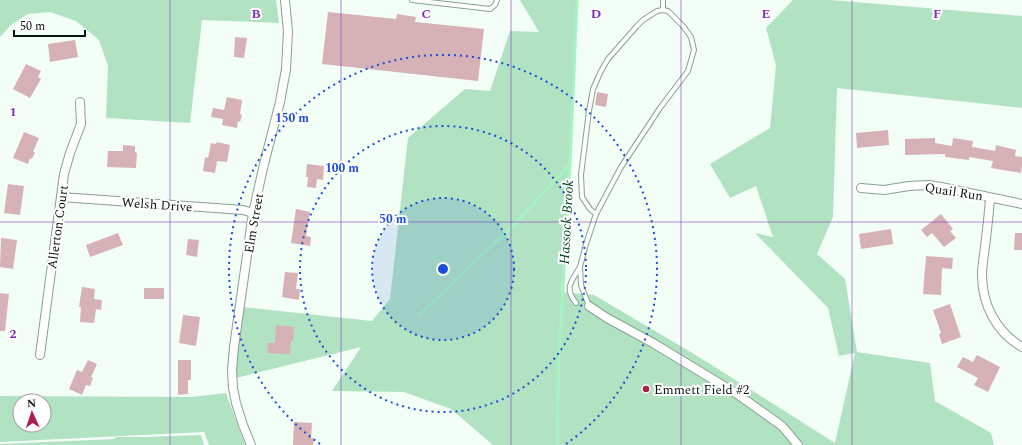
<svg xmlns="http://www.w3.org/2000/svg" width="1022" height="445" viewBox="0 0 1022 445" font-family="Spectral,serif">
<style>
.green{fill:#b1e3c3;fill-rule:evenodd}
.lines{fill:none;stroke-linecap:round;stroke-linejoin:round}
.stream{stroke:#a4f3c2;stroke-width:3}
.building{fill:#d6b2b7}
.lane-casing{stroke:#86a290;stroke-width:6}
.street-casing{stroke:#86a290;stroke-width:10}
.lane{stroke:#fff;stroke-width:4}
.street{stroke:#fff;stroke-width:8}
.grid{fill:none;stroke:#7b2cbf;stroke-width:1;stroke-opacity:0.55}
.ring{fill:none;stroke:#1d4ed8;stroke-width:2;stroke-dasharray:2 4}
.poi-dot{fill:#af1d4d;stroke:#fff;stroke-width:1.5}
.labels{text-anchor:middle;stroke-width:4;stroke-linejoin:round;paint-order:stroke}
.street-label{font-size:13px;fill:#09130d;stroke:#fff}
.poi-label{font-size:13px;fill:#09130d;stroke:#fff;text-anchor:start}
.water-label{font-size:14px;font-style:italic;fill:#004224;stroke:#fff}
.grid-label{font-size:13px;text-anchor:middle;font-weight:bold;fill:#7b2cbf;stroke:#fff;stroke-width:4;stroke-linejoin:round;paint-order:stroke}
.centre{fill:#1d4ed8;stroke:#fff;stroke-width:2}
.ring-label{font-size:12px;text-anchor:middle;font-weight:bold;fill:#1d4ed8;stroke:#fff;stroke-width:4;stroke-linejoin:round;paint-order:stroke}
</style>
<rect width="100%" height="100%" fill="#f2fef6"/>
<g class="green">
<polygon points="0,0 276,0 279,23 202,20 190,123 106,118 108,66 99,40 76,21 50,12 28,14 11,25 0,37"/>
<polygon points="520,0 577,0 565,233 561,292 594,295 699,357 835,443 855,353 839,356 828,308 755,233 773,237 756,186 730,198 710,164 770,128 776,65 766,28 793,0 831,0 1022,16 1022,108 837,88 833,217 817,254 845,279 857,352 930,363 935,401 991,433 994,445 493,445 451,409 404,392 332,391 361,347 236,378 236,342 242,307 372,321 390,299 408,138 465,89 490,91 510,31 539,32"/>
<path d="M226 393 245 445H209L204 432 0 442V396L192 397ZM20 401H44V425H20Z"/>
<polygon points="201,435 204,445 0,445 0,444 115,439 115,437 146,437"/>
</g>
<g class="lines">
<g class="stream">
<polyline points="420,314 513,226 570,164"/>
<polyline points="557,445 559,356 570,163 577,0"/>
</g>
</g>
<g class="building">
<polygon points="328,12 396,19 397,14 416,17 415,22 484,29 478,81 322,64"/>
<polygon points="235,37 247,38 244,58 234,57"/>
<polygon points="75,40 78,57 50,62 48,44"/>
<polygon points="26,64 41,71 38,77 41,79 30,98 13,89"/>
<polygon points="597,92 608,94 606,107 595,105"/>
<polygon points="227,97 242,100 240,114 242,115 240,122 238,121 237,128 222,125 223,119 211,117 213,108 224,110"/>
<polygon points="888,130 889,145 857,148 856,133"/>
<polygon points="24,132 39,138 33,152 35,152 32,159 30,158 28,164 13,158"/>
<polygon points="935,138 935,143 952,146 953,138 973,141 972,147 995,151 996,145 1016,150 1015,156 1022,157 1022,166 1021,173 991,168 993,161 969,157 969,160 945,157 945,154 905,155 905,139"/>
<polygon points="217,142 230,145 227,162 217,161 215,173 203,171 205,157 208,158 211,143 216,144"/>
<polygon points="123,145 135,146 135,152 137,153 136,168 107,167 108,151 123,151"/>
<polygon points="307,164 324,166 323,180 317,179 316,188 307,187 308,177 306,177"/>
<polygon points="8,184 24,186 20,215 4,213"/>
<polygon points="296,209 310,212 306,236 311,237 310,246 291,243"/>
<polygon points="941,214 953,229 950,231 956,238 944,247 932,233 927,237 921,230"/>
<polygon points="891,229 893,244 861,249 859,234"/>
<polygon points="118,233 123,245 90,257 86,245"/>
<polygon points="1015,233 1022,233 1022,250 1014,250"/>
<polygon points="1,238 17,240 13,269 0,267"/>
<polygon points="188,239 199,240 197,257 186,255"/>
<polygon points="926,256 953,258 952,269 942,268 941,295 923,294"/>
<polygon points="285,272 298,273 296,289 300,289 299,300 282,297"/>
<polygon points="82,287 95,289 94,299 102,300 101,310 96,309 94,323 80,322 81,307 79,307"/>
<rect x="144" y="288" width="20" height="11"/>
<polygon points="0,293 9,294 5,331 0,331"/>
<polygon points="950,304 961,337 942,344 939,334 941,333 933,310"/>
<polygon points="183,315 200,317 196,346 179,343"/>
<polygon points="276,325 294,327 293,341 291,341 290,354 267,353 268,343 275,343"/>
<polygon points="977,355 1000,367 988,392 974,385 978,378 957,367 963,357 973,362"/>
<polygon points="88,360 97,364 91,377 93,378 90,386 86,385 82,395 69,389 77,370 82,372"/>
<polygon points="178,360 191,360 191,380 188,380 188,394 178,395"/>
<polygon points="294,422 312,423 311,438 314,438 313,445 293,445"/>
</g>
<g class="lines">
<defs>
<g id="lane">
<polyline points="412,0 490,9 495,5 497,0"/>
<polyline points="663,10 663,0"/>
<path d="M576 303C564 288 571 282 580 267"/>
<polyline points="589,306 581,285 580,267 586,244 596,214 621,167 660,108 688,71 694,50 691,37 683,26 668,11 663,10 657,11 643,20 637,26 608,59 601,71 593,89 589,111 581,175 582,197 590,209 596,214"/>
</g>
<g id="street">
<polyline points="861,188 884,190 909,186 929,185 941,187 1022,204"/>
<polyline points="61,197 243,210 253,213"/>
<path d="M990 198C989 214 987 230 985 247 984 256 982 265 982 275 982 304 996 332 1022 347"/>
<polyline points="589,306 607,318 653,343 737,394 782,426 798,445"/>
<polyline points="40,355 64,174 70,153 81,124 80,102"/>
<polyline points="251,445 243,425 236,403 233,388 232,370 234,347 253,213 264,164 280,102 286,69 288,32 285,0"/>
</g>
</defs>
<use href="#lane" class="lane-casing"/>
<use href="#street" class="street-casing"/>
<use href="#lane" class="lane"/>
<use href="#street" class="street"/>
</g>
<path class="grid" d="M170 0V445M341 0V445M511 0V445M681 0V445M852 0V445M0 222H1022"/>
<circle cx="443" cy="269" r="71" fill="#1d4ed8" fill-opacity=".12"/>
<g class="ring">
<circle cx="443" cy="269" r="71"/>
<circle cx="443" cy="269" r="143"/>
<path d="M320 444A214 214 0 1 1 566 444"/>
</g>
<circle class="poi-dot" cx="646" cy="389" r="4"/>
<g class="labels">
<g class="street-label">
<text transform="translate(954 191) rotate(9)" y="5">Quail Run</text>
<text transform="translate(157 204) rotate(4)" y="5">Welsh Drive</text>
<text transform="translate(253 223) rotate(-80)" y="5">Elm Street</text>
<text transform="translate(57 227) rotate(-82)" y="5">Allerton Court</text>
</g>
<g class="poi-label">
<text x="654" y="394">Emmett Field #2</text>
</g>
<g class="water-label">
<text transform="translate(566 222) rotate(-87)" y="5">Hassock Brook</text>
</g>
</g>
<g class="grid-label">
<text x="256" y="18">B</text>
<text x="426" y="18">C</text>
<text x="596" y="18">D</text>
<text x="766" y="18">E</text>
<text x="937" y="18">F</text>
<text x="13" y="116">1</text>
<text x="13" y="338">2</text>
</g>
<circle cx="443" cy="269" r="6" class="centre"/>
<g class="ring-label">
<text x="292" y="122">150 m</text>
<text x="342" y="172">100 m</text>
<text x="393" y="223">50 m</text>
</g>
<g transform="translate(32 413) rotate(357)"><circle r="19" fill="#ffffff" stroke="#9da19e"/>
<path d="M0-3L7 15L0 10L-7 15Z" fill="#af1d4d"/>
<text y="-6" font-size="11" font-weight="bold" text-anchor="middle" fill="#09130d">N</text>
</g>
<path d="M14 30v6h71v-6" fill="none" stroke="#09130d" stroke-width="2"/>
<text x="20" y="30" font-size="12" fill="#09130d" stroke="#ffffff" stroke-width="3" paint-order="stroke">50 m</text>
</svg>
